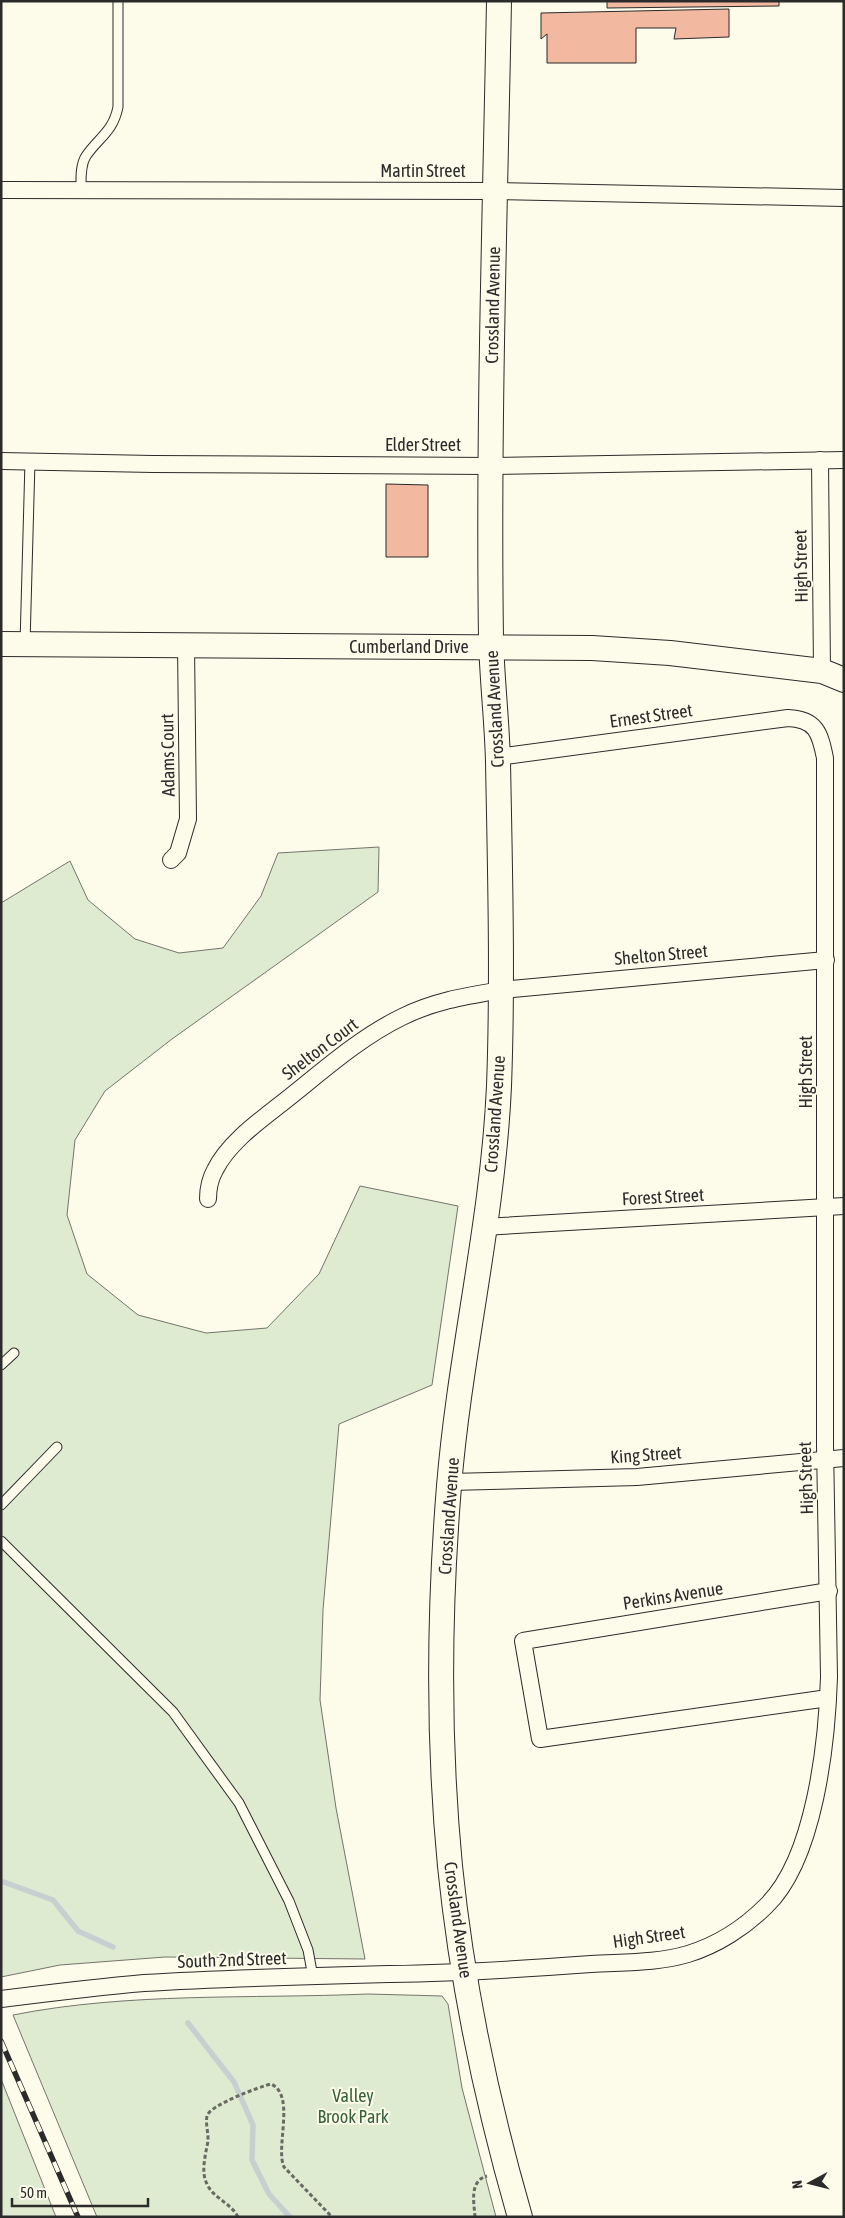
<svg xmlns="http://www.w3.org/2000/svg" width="845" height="2218" viewBox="0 0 845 2218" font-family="'Asap Condensed',sans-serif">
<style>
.green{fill:#deebd1;stroke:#74746e}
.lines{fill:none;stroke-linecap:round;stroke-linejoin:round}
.stream{stroke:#c7d0d0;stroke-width:5.5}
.building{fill:#f2b8a0;stroke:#2b2b2b}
.lane-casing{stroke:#2b2b2b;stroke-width:11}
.street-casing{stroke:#2b2b2b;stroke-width:18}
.secondary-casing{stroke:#2b2b2b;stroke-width:26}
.path{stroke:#6a6964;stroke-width:3;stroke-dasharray:4 2.5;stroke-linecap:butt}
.lane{stroke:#fdfbea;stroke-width:9}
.street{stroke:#fdfbea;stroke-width:16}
.secondary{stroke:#fdfbea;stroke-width:24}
.rail-casing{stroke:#2b2b2b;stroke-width:5.5}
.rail{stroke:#fdfbea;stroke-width:4;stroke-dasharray:11;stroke-linecap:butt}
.labels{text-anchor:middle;stroke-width:4;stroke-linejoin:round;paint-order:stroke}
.street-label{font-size:18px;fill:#2b2b2b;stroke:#fdfbea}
.park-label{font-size:18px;fill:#34623c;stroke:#fdfbea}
</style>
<rect width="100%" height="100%" fill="#fdfbea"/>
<g class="green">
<polygon points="379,847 378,892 172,1039 105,1091 75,1140 67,1215 87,1274 138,1315 206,1333 267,1328 319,1274 360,1186 458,1206 432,1385 339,1424 323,1610 320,1700 336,1808 365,1959 165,1957 60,1965 1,1977 1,903 70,861 88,900 135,939 179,953 223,948 261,896 278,853"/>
<path d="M368 1994 442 1996 448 2004 462 2088 496 2217H97L13 2015C129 1992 250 1999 368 1994Z"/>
<polygon points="1,2079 56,2217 1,2217"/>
</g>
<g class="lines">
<g class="stream">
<polyline points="1,1881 53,1900 78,1931 113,1947"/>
<polyline points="188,2023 234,2082 253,2125 252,2160 269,2194 290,2217"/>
</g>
</g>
<g class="building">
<polygon points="607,1 779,1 779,6 607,8"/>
<polygon points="729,9 729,37 674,39 676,28 636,28 636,63 547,63 547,34 541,39 541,13"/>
<polygon points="386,484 428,485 428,557 386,557"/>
</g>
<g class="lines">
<defs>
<g id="lane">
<path d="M81 191C81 180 80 165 86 156 99 137 113 132 118 107V1"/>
<polyline points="25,644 30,461"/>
<polyline points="1,1365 14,1353"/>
<polyline points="1,1505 57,1447"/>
<polyline points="1,1541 173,1712 239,1803 289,1901 308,1950 313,1977"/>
</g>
<g id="street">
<polyline points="1,190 496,191 844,198"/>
<polyline points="820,460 822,671"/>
<polyline points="1,461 153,464 490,466 844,460"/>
<polyline points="171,860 178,853 188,819 186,645"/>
<path d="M208 1199C208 1188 210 1179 215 1170 230 1140 265 1117 291 1096 326 1068 361 1037 402 1017 434 1001 466 996 501 990L826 960"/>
<polyline points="484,1227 844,1206"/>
<polyline points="450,1482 637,1477 844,1458"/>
<polyline points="828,1698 540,1739 523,1641 829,1591"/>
<path d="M1 1999C49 1993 97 1987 144 1983 226 1978 309 1976 391 1974 458 1973 524 1969 591 1964 623 1962 658 1963 688 1954 717 1945 745 1927 766 1906 815 1859 827 1742 829 1677L825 1445V758C820 733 816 719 788 718L498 757"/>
</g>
<g id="secondary">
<path d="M499 1C495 214 488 426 491 639 492 680 497 721 498 762 500 870 503 979 499 1086 493 1221 460 1352 449 1486 439 1610 438 1742 450 1866 462 1984 487 2103 520 2217"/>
<polyline points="1,644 592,648 670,653 822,671 844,680"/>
</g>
</defs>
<use href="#lane" class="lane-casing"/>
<use href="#street" class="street-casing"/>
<use href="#secondary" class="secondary-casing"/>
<g class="path">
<path d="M238 2217C231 2203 213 2198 207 2184 201 2173 205 2157 207 2146 210 2136 205 2126 207 2116 210 2105 259 2087 271 2084 296 2095 275 2147 284 2167L332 2217"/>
<path d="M475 2217C474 2202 469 2181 487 2176"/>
</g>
<use href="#lane" class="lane"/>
<use href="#street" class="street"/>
<use href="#secondary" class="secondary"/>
<defs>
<polyline id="rail" points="1,2041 78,2217"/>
</defs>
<use href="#rail" class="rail-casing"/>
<use href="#rail" class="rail"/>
</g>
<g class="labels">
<g class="street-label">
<text x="423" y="177">Martin Street</text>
<text transform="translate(493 305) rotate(-89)" y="6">Crossland Avenue</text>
<text x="423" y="451">Elder Street</text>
<text transform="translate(801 566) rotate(-91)" y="6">High Street</text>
<text x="409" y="653">Cumberland Drive</text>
<text transform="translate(495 709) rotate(-93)" y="6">Crossland Avenue</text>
<text transform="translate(651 716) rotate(-8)" y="6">Ernest Street</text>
<text transform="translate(168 755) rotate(-91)" y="6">Adams Court</text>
<text transform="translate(661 955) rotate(-5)" y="6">Shelton Street</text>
<text transform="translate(320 1049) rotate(-37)" y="6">Shelton Court</text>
<text transform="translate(806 1072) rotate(-90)" y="6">High Street</text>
<text transform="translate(495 1114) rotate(-86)" y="6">Crossland Avenue</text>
<text transform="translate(663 1197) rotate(-3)" y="6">Forest Street</text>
<text transform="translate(646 1455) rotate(-4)" y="6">King Street</text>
<text transform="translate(806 1478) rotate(-92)" y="6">High Street</text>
<text transform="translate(449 1516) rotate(-86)" y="6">Crossland Avenue</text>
<text transform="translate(673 1596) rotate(-9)" y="6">Perkins Avenue</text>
<text transform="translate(458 1920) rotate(82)" y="6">Crossland Avenue</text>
<text transform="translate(649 1937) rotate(-8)" y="6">High Street</text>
<text transform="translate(232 1960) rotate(-2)" y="6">South 2nd Street</text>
</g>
<g class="park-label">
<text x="353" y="2102">Valley<tspan x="353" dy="21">Brook Park</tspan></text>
</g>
</g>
<rect width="845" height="2218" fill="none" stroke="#2b2b2b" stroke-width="5"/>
<g transform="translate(810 2183) rotate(263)" stroke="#fdfbea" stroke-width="4" paint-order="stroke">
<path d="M0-4L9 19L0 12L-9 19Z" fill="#2b2b2b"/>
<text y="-8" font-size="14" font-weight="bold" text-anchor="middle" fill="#2b2b2b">N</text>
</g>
<path d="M12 2198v8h136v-8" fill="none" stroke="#2b2b2b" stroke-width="2.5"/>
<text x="20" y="2198" font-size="15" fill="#2b2b2b" stroke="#fdfbea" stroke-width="4" paint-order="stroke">50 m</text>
</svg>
